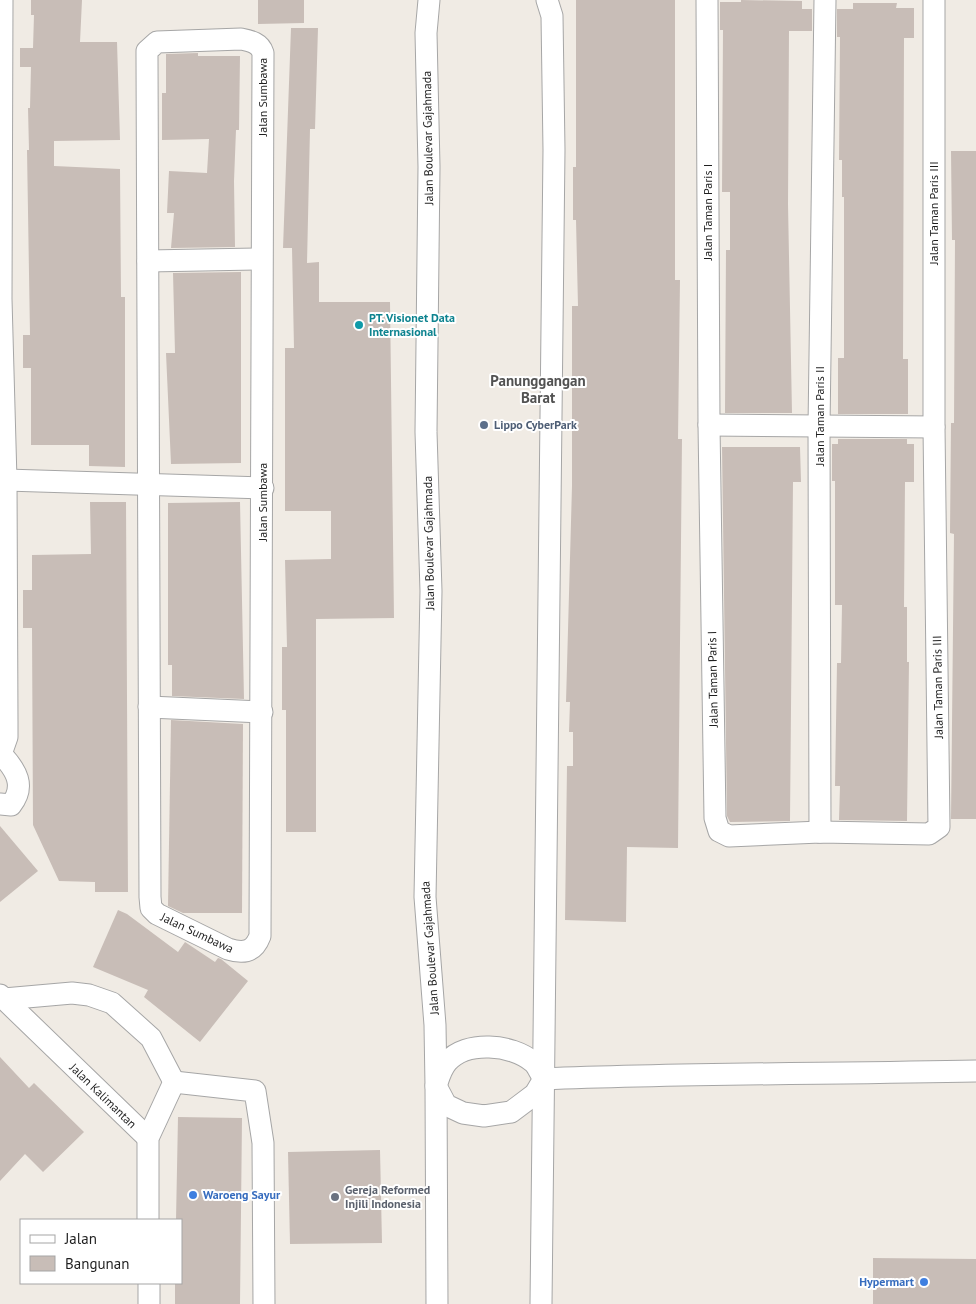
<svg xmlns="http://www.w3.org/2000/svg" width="976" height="1304" viewBox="0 0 976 1304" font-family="'PT Sans',sans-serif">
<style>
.building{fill:#c8bdb7}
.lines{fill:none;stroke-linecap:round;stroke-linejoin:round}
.minor-casing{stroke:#a6a6a6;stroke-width:23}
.minor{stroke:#fff;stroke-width:21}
.culture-dot{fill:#0f9aa8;stroke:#fff;stroke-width:2}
.service-dot{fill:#5c6f8a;stroke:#fff;stroke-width:2}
.shop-dot{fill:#3f7fe0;stroke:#fff;stroke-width:2}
.worship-dot{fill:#6b7280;stroke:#fff;stroke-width:2}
.labels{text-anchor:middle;stroke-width:4;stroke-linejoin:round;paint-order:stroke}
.street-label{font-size:12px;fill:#1f1f1f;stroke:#fff}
.culture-label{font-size:12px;font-weight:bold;fill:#0d838f;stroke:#fff;text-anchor:start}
.service-label{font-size:12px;font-weight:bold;fill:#4e5e75;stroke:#fff;text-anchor:start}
.worship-label{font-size:12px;font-weight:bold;fill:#5b616d;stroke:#fff;text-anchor:start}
.shop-label{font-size:12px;font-weight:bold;fill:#366cbe;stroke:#fff;text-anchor:start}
.quarter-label{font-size:15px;font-weight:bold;fill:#525252;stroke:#fff}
</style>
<rect width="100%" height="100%" fill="#f0ebe4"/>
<g class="building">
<polygon points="31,0 82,0 80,42 117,42 120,140 54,141 54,166 120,169 121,297 125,297 125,467 89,466 89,445 31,445 31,368 23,368 23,335 30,335 27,150 29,150 28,108 30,108 31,67 20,67 20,48 33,48 34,15 31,15"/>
<polygon points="258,0 304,0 304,23 258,24"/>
<polygon points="576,0 675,0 675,280 680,280 678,439 682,439 678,848 627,847 626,922 565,920 567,766 573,766 573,732 569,732 570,702 566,702 572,486 572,306 578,306 576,220 573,220 573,167 576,167"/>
<polygon points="741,0 802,1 802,9 812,9 812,31 789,31 788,204 792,413 725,413 726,250 730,250 730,192 722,192 723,30 720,30 720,2 741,2"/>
<polygon points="853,3 897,3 896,8 914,8 914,38 904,38 903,359 908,359 908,414 838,414 838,358 844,358 844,197 842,197 842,160 839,160 840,37 837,37 837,9 853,9"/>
<polygon points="291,28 318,28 315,129 310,129 307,263 319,262 319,302 390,302 394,618 316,619 316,832 286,832 286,710 282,710 282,647 287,647 285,560 331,559 331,511 285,511 285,348 294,348 292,248 283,248"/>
<polygon points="198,53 198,56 240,56 239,130 236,130 234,181 235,247 171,248 174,213 167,213 169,171 207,173 209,139 162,140 162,93 166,93 166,54"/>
<polygon points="951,151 976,151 976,819 951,819 954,534 950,533 951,423 954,423 955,240 952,240"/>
<polygon points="241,272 241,463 171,464 166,353 175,353 173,273"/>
<polygon points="838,439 907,439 907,444 914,444 914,482 905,482 904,607 907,607 907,662 909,662 907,821 839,820 840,786 835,786 837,663 841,663 842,605 835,605 835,481 832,481 832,444 838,444"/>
<polygon points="722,447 800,447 801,482 793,482 790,821 730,822 727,816"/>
<polygon points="90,502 126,502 128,892 95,892 95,882 59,881 33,825 32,628 23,628 23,590 32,590 32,555 91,554"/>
<polygon points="240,502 244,699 172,696 172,665 168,665 168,503"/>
<polygon points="171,720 243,724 242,913 183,913 168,906"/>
<polygon points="0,826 38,871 0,902"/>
<polygon points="118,910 127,914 178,952 185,942 215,962 218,958 221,959 248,981 200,1042 144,997 148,990 93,967"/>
<polygon points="0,1057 29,1088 34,1083 84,1132 43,1172 25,1154 0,1181"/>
<polygon points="178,1117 242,1118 240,1304 175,1304 175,1283 181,1283 181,1220 176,1220"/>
<polygon points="380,1150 382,1243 290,1244 288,1152"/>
<polygon points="873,1258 976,1259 976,1304 873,1304"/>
</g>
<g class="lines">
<defs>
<g id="minor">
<polyline points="429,0 426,33 429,167 426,432 431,591 425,897 435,1025 436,1086 446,1105 463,1113 484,1116 511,1112 535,1094 544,1079"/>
<polyline points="707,0 709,425 715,818 719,831 729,836 820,832 929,834 939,827 934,427 934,0"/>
<path d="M241 39C251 41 260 43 263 53 260 347 263 642 260 936 254 952 244 954 228 949L157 914 151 908 150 897 147 57V51L157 42Z"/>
<polyline points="148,261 261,259"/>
<polyline points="709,425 934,427"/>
<polyline points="6,480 263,488"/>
<polyline points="149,707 262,712"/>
<polyline points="0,757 7,737 7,721 6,480 1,299 2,0"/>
<path d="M0 804 11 805C26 786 16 770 2 755"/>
<polyline points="820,832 819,427 825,0"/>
<polyline points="0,995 148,1138"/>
<polyline points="4,999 72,993 89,995 112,1003 151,1038 174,1082"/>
<path d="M544 1079C688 1073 832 1074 976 1071"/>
<polyline points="174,1082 255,1091 263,1143 264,1304"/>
<polyline points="148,1220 148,1138 174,1082"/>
<polyline points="149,1283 149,1304"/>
<path d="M437 1304 436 1086C439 1077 441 1069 447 1062 466 1040 512 1044 533 1062 538 1066 540 1074 544 1079"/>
<polyline points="541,1304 554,150 552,16 547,0"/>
</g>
</defs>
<use href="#minor" class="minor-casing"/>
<use href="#minor" class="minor"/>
</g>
<circle class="culture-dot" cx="359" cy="325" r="5"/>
<circle class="service-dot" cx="484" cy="425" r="5"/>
<g class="shop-dot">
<circle cx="193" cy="1195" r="5"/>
<circle cx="924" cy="1282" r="5"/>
</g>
<circle class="worship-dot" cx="335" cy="1197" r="5"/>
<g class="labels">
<g class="street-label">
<text transform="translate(263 97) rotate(-90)" y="4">Jalan Sumbawa</text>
<text transform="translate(428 138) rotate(-91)" y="4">Jalan Boulevar Gajahmada</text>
<text transform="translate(708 212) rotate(-90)" y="4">Jalan Taman Paris I</text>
<text transform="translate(934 213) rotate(-90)" y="4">Jalan Taman Paris III</text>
<text transform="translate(820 416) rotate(-90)" y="4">Jalan Taman Paris II</text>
<text transform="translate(263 502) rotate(-90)" y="4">Jalan Sumbawa</text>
<text transform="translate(429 543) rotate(-91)" y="4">Jalan Boulevar Gajahmada</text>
<text transform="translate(713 679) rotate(-91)" y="4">Jalan Taman Paris I</text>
<text transform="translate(938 687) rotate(-91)" y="4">Jalan Taman Paris III</text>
<text transform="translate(197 933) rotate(25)" y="4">Jalan Sumbawa</text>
<text transform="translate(430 948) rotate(-94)" y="4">Jalan Boulevar Gajahmada</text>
<text transform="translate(103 1096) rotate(44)" y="4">Jalan Kalimantan</text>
</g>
<g class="culture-label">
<text x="369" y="322">PT. Visionet Data<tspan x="369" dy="14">Internasional</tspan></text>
</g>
<g class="service-label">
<text x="494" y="429">Lippo CyberPark</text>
</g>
<g class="worship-label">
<text x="345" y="1194">Gereja Reformed<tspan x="345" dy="14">Injili Indonesia</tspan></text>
</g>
<g class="shop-label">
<text x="203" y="1199">Waroeng Sayur</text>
<text x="914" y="1286" text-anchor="end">Hypermart</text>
</g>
<g class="quarter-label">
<text x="538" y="386">Panunggangan<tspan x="538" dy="17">Barat</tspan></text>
</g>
</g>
<rect x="20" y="1219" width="162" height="65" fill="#ffffff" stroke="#a5a5a5"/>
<rect x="30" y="1235" width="25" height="8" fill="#ffffff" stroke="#a5a5a5"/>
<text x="65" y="1244" font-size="15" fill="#1f1f1f">Jalan</text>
<rect x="30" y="1256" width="25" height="15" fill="#c8bdb7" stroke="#a5a5a5"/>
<text x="65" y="1269" font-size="15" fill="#1f1f1f">Bangunan</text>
</svg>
